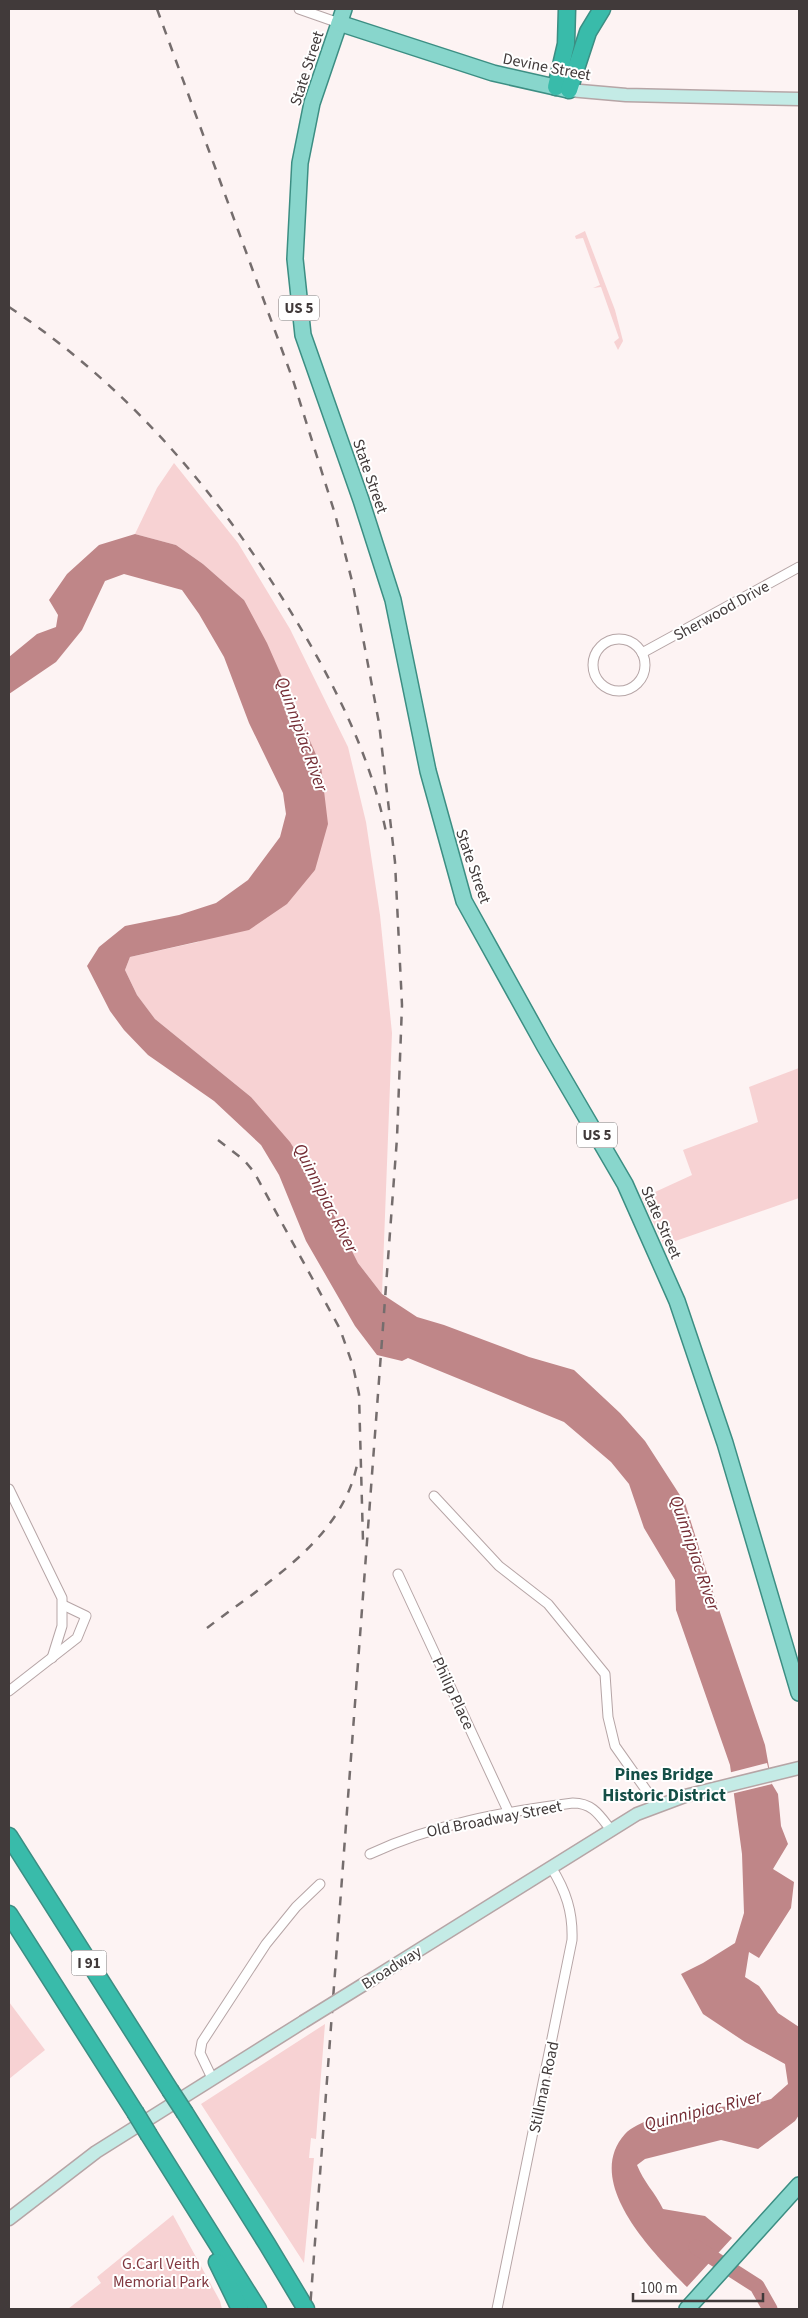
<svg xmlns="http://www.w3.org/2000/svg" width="808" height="2318" viewBox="0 0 808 2318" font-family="'Source Sans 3',sans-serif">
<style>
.green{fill:#f7d2d3}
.water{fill:#bf8688}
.pier{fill:#fdf3f3}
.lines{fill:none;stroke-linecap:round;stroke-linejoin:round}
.river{stroke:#bf8688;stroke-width:15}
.street-casing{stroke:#b6a5a6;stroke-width:11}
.secondary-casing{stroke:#b6a5a6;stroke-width:15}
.primary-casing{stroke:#3c8e83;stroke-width:18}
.highway-casing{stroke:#3c8e83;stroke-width:19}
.street{stroke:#fff;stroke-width:9}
.secondary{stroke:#c4ebe6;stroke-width:12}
.primary{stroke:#88d6cc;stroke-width:15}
.highway{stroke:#39bbaa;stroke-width:16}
.rail{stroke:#756d6d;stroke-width:2.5;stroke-dasharray:9 9;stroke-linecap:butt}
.secondary-bridge-casing{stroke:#b6a5a6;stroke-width:15;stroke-linecap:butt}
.highway-bridge-casing{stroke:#3c8e83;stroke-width:19;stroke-linecap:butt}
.secondary-bridge{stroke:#c4ebe6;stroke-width:12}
.highway-bridge{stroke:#39bbaa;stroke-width:16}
.labels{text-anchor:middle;stroke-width:4;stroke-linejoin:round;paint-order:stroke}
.shield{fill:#fff;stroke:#7a7575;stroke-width:1}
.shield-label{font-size:15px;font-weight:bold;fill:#413a3a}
.street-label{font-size:16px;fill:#413a3a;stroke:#fff}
.park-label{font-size:16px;fill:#80373f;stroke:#fff}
.water-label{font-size:18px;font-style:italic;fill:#742d35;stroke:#fff}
.neighbourhood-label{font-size:18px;font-weight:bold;fill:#154f47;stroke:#fff}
</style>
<rect width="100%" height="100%" fill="#fdf3f3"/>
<g class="green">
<polygon points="585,231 615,310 623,341 618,350 614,342 619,338 601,287 593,288 600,285 583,238 576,239 575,236"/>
<polygon points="174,463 238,543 290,629 348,747 366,822 380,915 392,1033 382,1294 358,1263 329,1205 251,1097 155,1019 137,995 125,970 130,957 198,942 315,870 244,600 203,564 176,545 135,534 157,488"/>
<polygon points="799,1068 799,1198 664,1245 642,1198 692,1175 683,1150 758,1122 749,1087"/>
<polygon points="9,2002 45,2050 9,2079"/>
<polygon points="325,2024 316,2139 311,2138 309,2158 314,2158 304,2263 201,2104"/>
<polygon points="173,2215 220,2301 222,2309 68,2309 101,2283 97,2277"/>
</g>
<path class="water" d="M135 534 176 545 203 564 244 600 267 643 321 766 328 824 315 870 287 904 249 930 130 957 125 970 137 995 155 1019 251 1097 290 1142 329 1205 358 1263 382 1294 417 1317 444 1325 529 1357 574 1370 620 1413 645 1441 685 1503 712 1589 765 1745 772 1784 778 1794 781 1826 788 1844 773 1869 794 1882 791 1908 759 1958 749 1952 745 1977 759 1986 778 2013 799 2027V2115L795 2121 758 2149 721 2140 645 2159 637 2165C644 2183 655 2192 663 2209L705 2216 732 2238 687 2287C654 2254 582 2182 625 2134 631 2127 643 2123 651 2118L667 2121 714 2107 747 2106 771 2099 788 2084 785 2064 745 2042 703 2014 681 1974 703 1963 735 1943 744 1913 742 1854 730 1765 676 1610 675 1580 644 1528 629 1484 611 1462 564 1422 408 1358 402 1361 377 1355 355 1326 306 1241 279 1175 261 1145 214 1101 148 1055 124 1030 110 1011 87 966 99 947 125 926 179 915 216 903 248 880 280 837 286 814 283 793 249 723 224 657 199 614 182 590 124 574 105 581 82 630 56 662 9 694V657L37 634 56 627 58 615 49 600 67 574 99 545Z"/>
<polygon class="pier" points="767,1763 772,1784 731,1794 728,1773"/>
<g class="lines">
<polyline class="river" points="696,2247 757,2286 770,2309"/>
<defs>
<g id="street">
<polyline points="299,9 339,23"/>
<circle cx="619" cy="665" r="26"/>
<polyline points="642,653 799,567"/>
<polyline points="9,1489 62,1598 62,1626 52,1658"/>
<polyline points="434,1496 499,1566 548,1604 605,1674 608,1717 615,1746 651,1797 655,1807"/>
<polyline points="398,1574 509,1813"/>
<polyline points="9,1691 77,1638 86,1616 63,1605"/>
<path d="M370 1854C434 1824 503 1812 573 1803 593 1803 600 1816 611 1830"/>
<polyline points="212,2078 200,2053 202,2042 266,1944 296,1907 320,1884"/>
<path d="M497 2309 572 1940C573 1912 566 1891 551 1867"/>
</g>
<g id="secondary">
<polyline points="569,90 626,95 799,99"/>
<polyline points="374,1978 637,1814 685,1796 799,1768"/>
<polyline points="9,2219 96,2152 303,2022"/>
</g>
<g id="primary">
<polyline points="344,9 312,103 300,163 295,259 303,335 361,500 393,600 428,771 464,901 545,1047 625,1184 677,1301 725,1443 799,1693"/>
<polyline points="339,23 493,73 568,90"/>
<polyline points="687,2309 799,2185"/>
</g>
<g id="highway">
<polyline points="556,87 566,44 567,9"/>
<polyline points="569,90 588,32 602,9"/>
<polyline points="9,1836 170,2090"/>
<polyline points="9,1914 135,2112"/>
<polyline points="185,2113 267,2244 306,2309"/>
<polyline points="149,2135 258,2309"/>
<polyline points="217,2262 240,2309"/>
</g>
</defs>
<use href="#street" class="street-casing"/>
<use href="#secondary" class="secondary-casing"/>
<use href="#primary" class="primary-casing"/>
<use href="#highway" class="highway-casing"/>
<use href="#street" class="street"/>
<use href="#secondary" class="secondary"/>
<use href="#primary" class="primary"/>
<use href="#highway" class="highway"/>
<g class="rail">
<polyline points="157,9 293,380 335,514 353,585 379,723 395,862 402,1005 397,1138 310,2309"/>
<path d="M9 307C132 389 221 496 297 622 337 689 372 759 387 837"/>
<polyline points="218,1140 244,1160 254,1172 340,1329 353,1366 359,1394 363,1541"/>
<path d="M207 1628C264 1584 341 1541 357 1465"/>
</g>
<defs>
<polyline id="secondary-bridge" points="303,2022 374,1978"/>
<g id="highway-bridge">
<polyline points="170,2090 185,2113"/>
<polyline points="135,2112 149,2135"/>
</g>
</defs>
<use href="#secondary-bridge" class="secondary-bridge-casing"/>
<use href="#highway-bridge" class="highway-bridge-casing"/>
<use href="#secondary-bridge" class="secondary-bridge"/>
<use href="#highway-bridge" class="highway-bridge"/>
</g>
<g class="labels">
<g class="shield">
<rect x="279" y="295.5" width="40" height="25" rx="4"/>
<rect x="577" y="1122.5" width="40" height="25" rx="4"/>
<rect x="71.5" y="1950.5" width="35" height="25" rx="4"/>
</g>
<g class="shield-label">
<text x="299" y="313">US 5</text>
<text x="597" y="1140">US 5</text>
<text x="89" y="1968">I 91</text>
</g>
<g class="street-label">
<text transform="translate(547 66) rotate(11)" y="6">Devine Street</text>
<text transform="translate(306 68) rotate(-72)" y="6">State Street</text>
<text transform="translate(371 476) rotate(71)" y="6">State Street</text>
<text transform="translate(721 610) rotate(-29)" y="6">Sherwood Drive</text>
<text transform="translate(474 866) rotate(71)" y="6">State Street</text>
<text transform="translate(662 1222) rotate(66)" y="6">State Street</text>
<text transform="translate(454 1693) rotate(65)" y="6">Philip Place</text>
<text transform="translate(494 1818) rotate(-11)" y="6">Old Broadway Street</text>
<text transform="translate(391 1967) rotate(-32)" y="6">Broadway</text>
<text transform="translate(543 2087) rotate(-78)" y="6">Stillman Road</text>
</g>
<g class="park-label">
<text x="161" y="2269">G.Carl Veith<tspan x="161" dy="18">Memorial Park</tspan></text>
</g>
<g class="water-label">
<text transform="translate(302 734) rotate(70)" y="6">Quinnipiac River</text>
<text transform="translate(326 1198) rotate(63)" y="6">Quinnipiac River</text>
<text transform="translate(695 1553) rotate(71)" y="6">Quinnipiac River</text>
<text transform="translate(703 2110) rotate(-14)" y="6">Quinnipiac River</text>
</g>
<g class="neighbourhood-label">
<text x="664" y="1780">Pines Bridge<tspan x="664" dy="21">Historic District</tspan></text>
</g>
</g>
<rect width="808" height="2318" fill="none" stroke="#413a3a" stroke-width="20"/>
<path d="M633 2293v8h130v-8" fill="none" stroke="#413a3a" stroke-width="2.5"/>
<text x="640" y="2293" font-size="15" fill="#413a3a" stroke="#ffffff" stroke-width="4" paint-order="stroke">100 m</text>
</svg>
